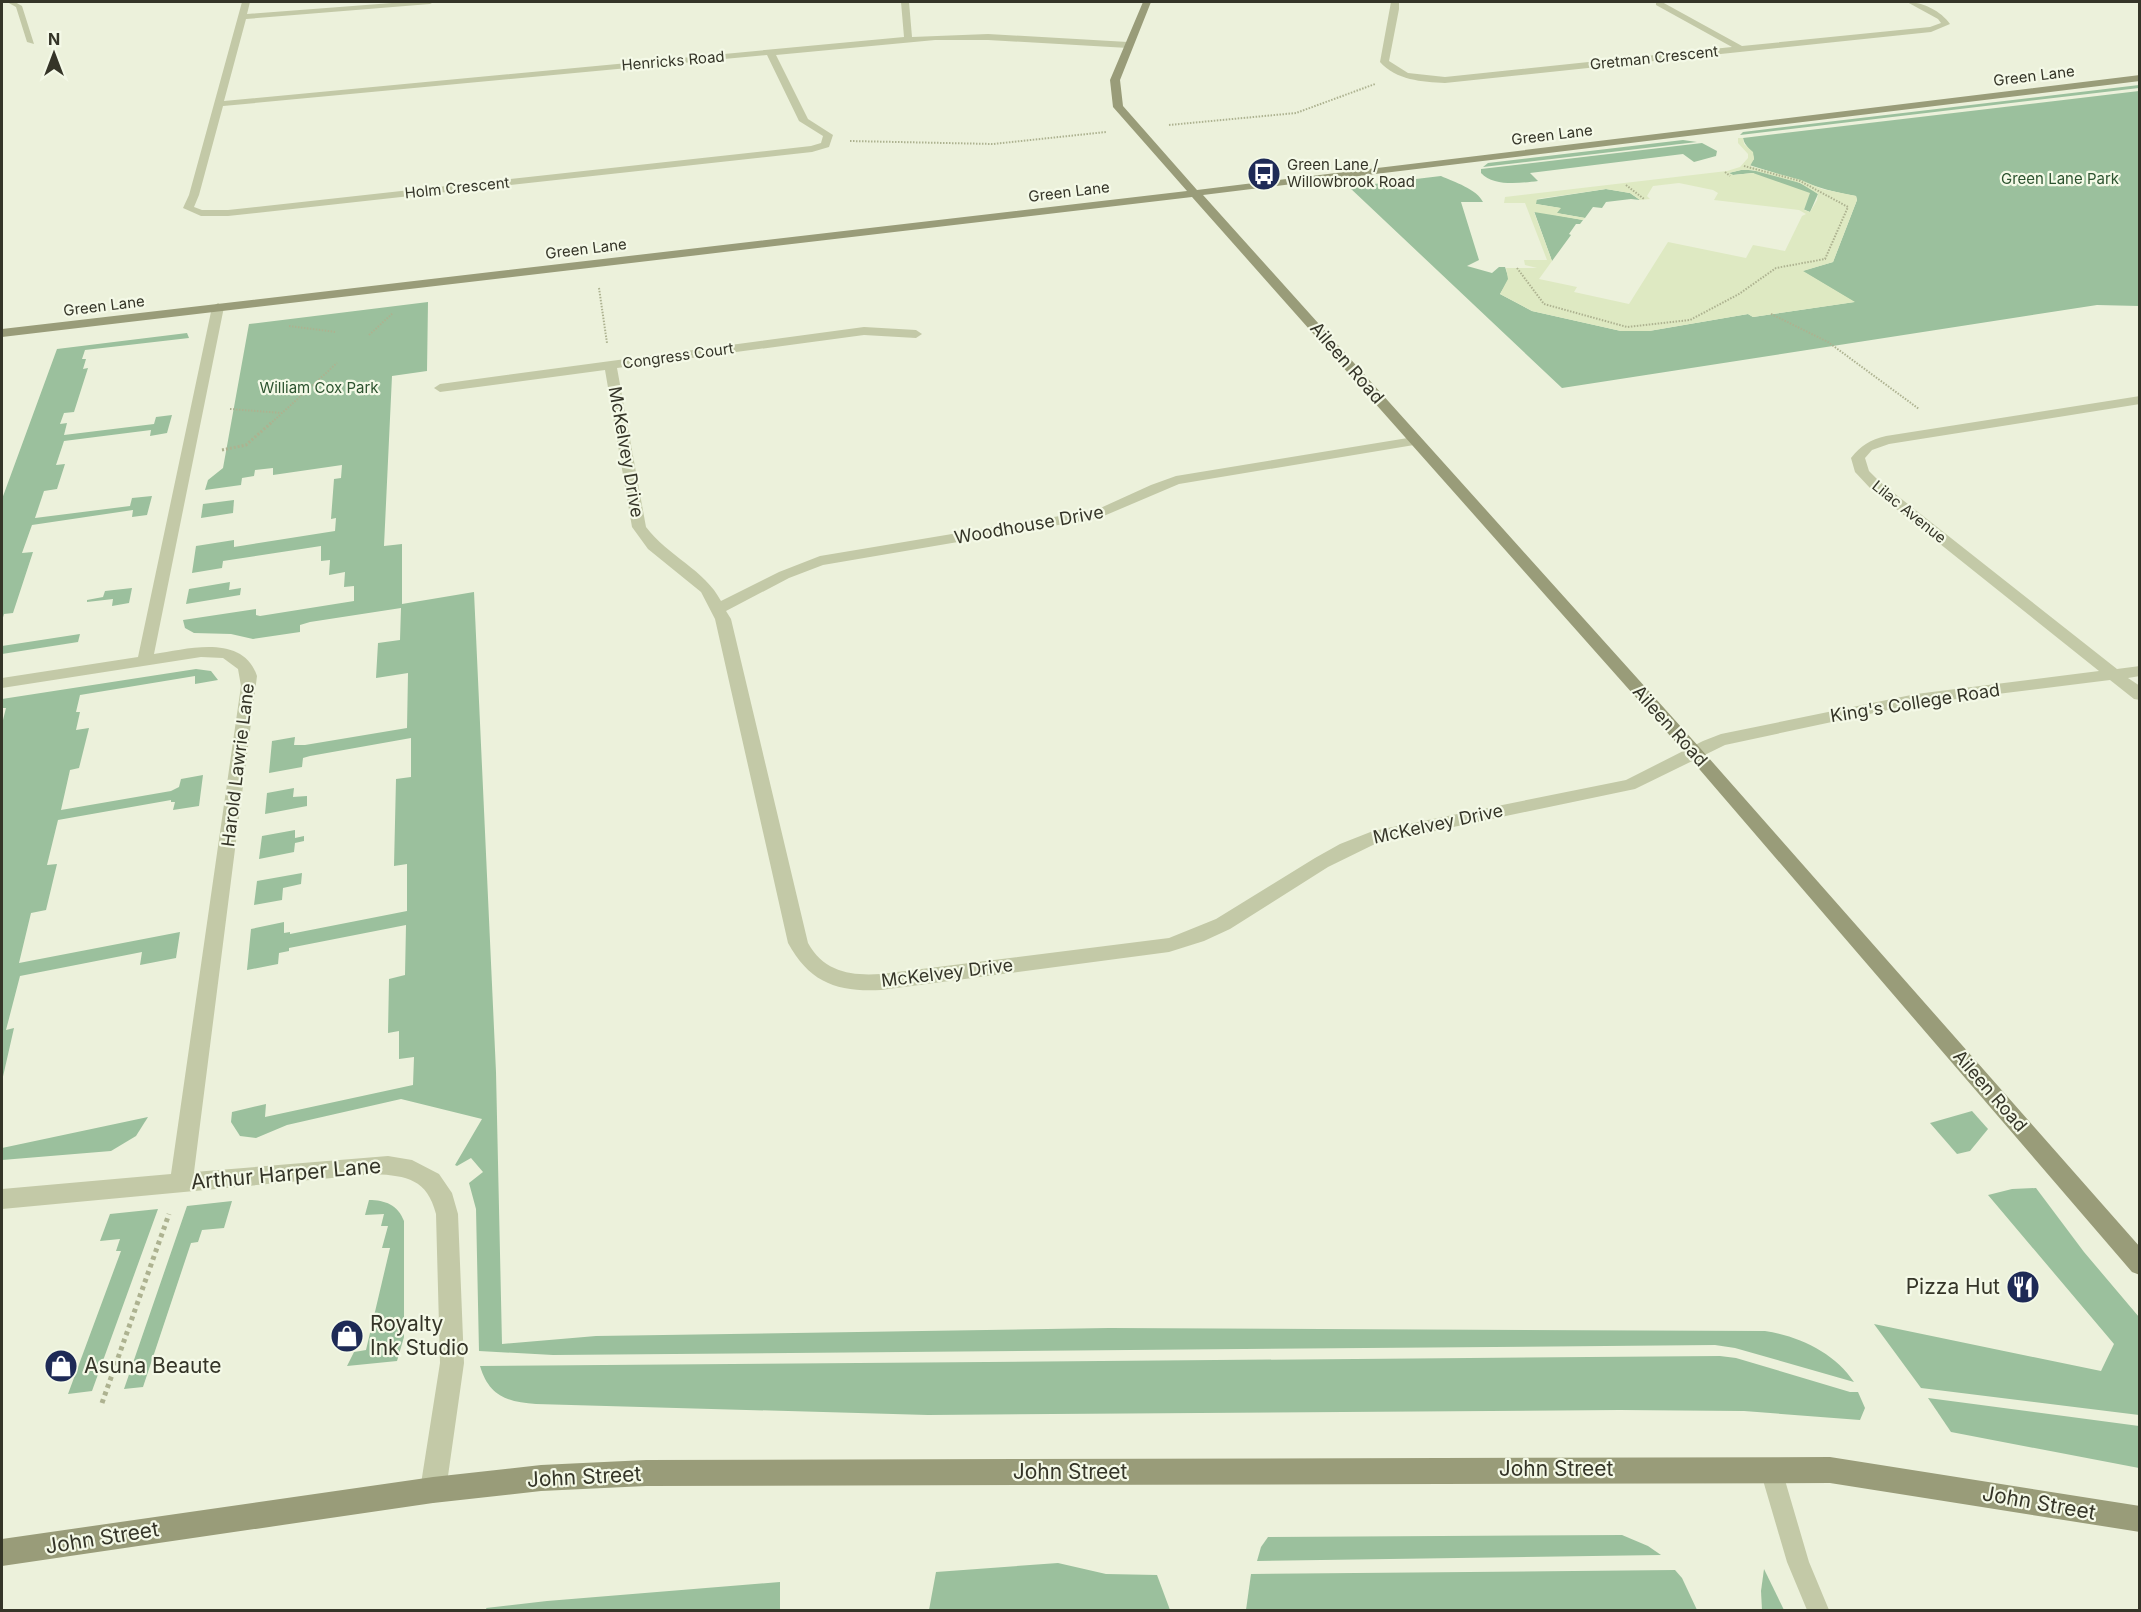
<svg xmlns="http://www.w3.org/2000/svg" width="2141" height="1612" viewBox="0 0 2141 1612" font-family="Inter,sans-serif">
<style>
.green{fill:#9bc09d}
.plaza{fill:#dee9c2;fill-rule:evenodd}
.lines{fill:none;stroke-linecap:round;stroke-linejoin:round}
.path-far2{stroke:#adb290;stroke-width:2;stroke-dasharray:1.5 1.5;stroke-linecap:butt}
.path-far1{stroke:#adb290;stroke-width:3;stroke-dasharray:2 2;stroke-linecap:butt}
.path{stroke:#adb290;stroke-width:5;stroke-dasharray:4 4;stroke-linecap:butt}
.lane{fill:#c3c9a7;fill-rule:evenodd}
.street{fill:#c3c9a7;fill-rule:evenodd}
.secondary{fill:#999c79;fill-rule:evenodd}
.labels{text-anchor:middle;stroke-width:4.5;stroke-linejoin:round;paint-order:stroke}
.far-street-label{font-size:15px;fill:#353528;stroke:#f4f9e7}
.far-poi-label{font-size:15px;fill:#353528;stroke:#f4f9e7;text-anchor:start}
.far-park-label{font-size:15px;fill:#2c532f;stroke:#f4f9e7}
.street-label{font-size:18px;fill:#353528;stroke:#f4f9e7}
.near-street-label{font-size:21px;fill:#353528;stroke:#f4f9e7}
.near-poi-label{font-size:21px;fill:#353528;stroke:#f4f9e7;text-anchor:start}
</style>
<rect width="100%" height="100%" fill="#ecf1db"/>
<g class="green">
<polygon points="2139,85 2139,88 1740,135 1743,132"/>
<path d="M2139 91V306L2097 305 1562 388 1349 187 1441 176C1454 182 1477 189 1483 202H1461L1479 260 1467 266 1492 273 1499 267H1505L1509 279 1500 294 1532 311 1621 331H1649L1748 314 1753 317 1854 302 1802 271 1833 262 1857 200 1856 196C1819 190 1785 175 1749 165L1754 159C1753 150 1744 146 1743 138Z"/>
<polygon points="1683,140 1697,142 1483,167 1488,163"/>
<path d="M1702 143 1717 151 1716 156 1694 162 1683 154 1530 173 1538 181C1521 183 1494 187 1481 173V169Z"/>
<path d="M1741 170C1764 169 1800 179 1818 194L1810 212 1803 209 1753 173 1733 175 1728 173Z"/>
<polygon points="1606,189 1630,193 1640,200 1631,199 1606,202 1602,208 1593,207 1585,218 1556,213 1560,208 1536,204 1535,200"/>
<polygon points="1534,211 1583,220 1580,224 1576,224 1569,234 1571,235 1552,261"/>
<path d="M428 302 427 371 392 376 384 546 402 544V604L474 592 496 1072 502 1344 596 1336 1109 1328 1765 1331C1799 1336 1835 1353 1854 1382L1735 1348 1715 1345 553 1355 479 1351 476 1209 469 1183 483 1172 471 1158 457 1166 455 1165 482 1119 401 1099 287 1125 256 1138 240 1136 231 1122 232 1112 266 1104 265 1117 413 1085 414 1057 399 1059V1031L388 1033 389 979 405 975 406 925 289 948V951L279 953 278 964 247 970 251 929 284 922V933L290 932V934L407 911V864L394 866 396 779 411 777V738L310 756 303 758 302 767 269 773 272 741 295 737 294 745H305L407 728 408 673 376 678 378 643 400 640 401 608 310 622 300 625V632L253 639 231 634 194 633 185 628 183 620 256 609V615L260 616 354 601V586L344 587 345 572 329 575 330 560 321 561V546L223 561 222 568 192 573 196 546 234 540V547L335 531 336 518 331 519 334 479 341 478 342 465 273 475V468L255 470 254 476 242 478 241 485 205 490 208 480 223 468 249 324Z"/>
<polygon points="187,333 189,338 85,350 82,359 86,359 83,369 88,368 74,412 64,413 60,424 67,423 64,435 154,424 156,417 172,415 167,433 150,436 151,430 64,441 56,465 65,464 57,489 44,491 35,518 130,506 132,498 152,496 147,515 132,517 133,510 32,525 22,553 33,552 13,613 4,614 2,621 2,499 57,349"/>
<polygon points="234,500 233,513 201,518 203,504"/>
<polygon points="230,582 229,590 241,588 240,595 186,604 189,589"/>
<polygon points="132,588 129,603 112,606 113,599 87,602 87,600 103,597 105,591"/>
<polygon points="80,634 78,642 2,654 2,646"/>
<polygon points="196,669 211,671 218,680 195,684 195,676 80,695 76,712 80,712 76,730 89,728 79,768 70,770 61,810 171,791 179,787 181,779 203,775 199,806 173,810 175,802 171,802 171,800 58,820 47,865 57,864 46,910 31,913 19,963 180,932 176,958 140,965 142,952 20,976 6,1030 14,1028 2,1081 2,724 6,708 2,708 2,699"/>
<polygon points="294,788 293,797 307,796 307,806 265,814 267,793"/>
<polygon points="295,830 295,838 304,836 304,841 295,843 294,852 259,859 262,836"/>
<polygon points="302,873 301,884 283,888 282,900 254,905 257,881"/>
<polygon points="1972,1111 1988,1129 1970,1151 1957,1154 1930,1123"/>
<polygon points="148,1117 136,1136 111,1151 2,1160 2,1148"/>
<polygon points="2036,1188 2084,1252 2139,1317 2139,1415 1921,1388 1874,1324 2101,1371 2114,1344 1988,1195 2012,1189"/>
<path d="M369 1200C385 1200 398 1205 404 1221V1337L397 1361 347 1366 354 1352 366 1350 390 1248H382L388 1226H381L384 1214 365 1215Z"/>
<polygon points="232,1201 224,1228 202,1230 198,1242 191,1243 143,1387 124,1389 187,1206"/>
<polygon points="158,1209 92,1391 68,1394 121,1251 116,1251 120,1239 100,1241 110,1214"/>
<path d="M1720 1356 1736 1358 1850 1392H1858L1865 1408 1860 1420 1744 1411 1620 1410 928 1415 536 1404C507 1402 489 1396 480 1366Z"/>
<polygon points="1928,1398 2139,1426 2139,1468 1951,1432"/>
<polygon points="1622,1535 1648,1546 1661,1555 1257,1561 1261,1547 1268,1537"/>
<polygon points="1058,1563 1106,1574 1157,1575 1170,1610 929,1610 936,1572"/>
<polygon points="1764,1569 1784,1610 1762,1610 1761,1591"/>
<polygon points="1675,1570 1682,1578 1697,1610 1246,1610 1251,1574"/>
<polygon points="780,1582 780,1610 487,1610 486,1608 547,1601"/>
</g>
<path class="plaza" d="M1738 138H1743L1744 144 1753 152 1754 159 1750 166 1801 180 1822 189 1856 196 1857 200 1833 262 1803 271 1855 302 1753 317 1748 314 1649 331H1621L1532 311 1500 294 1508 279 1506 268H1537L1525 265 1524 260H1547L1525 203H1504L1505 197 1727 171 1740 167 1748 158V154L1738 143ZM1741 170H1752L1800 183 1818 194 1817 200 1810 212 1804 210 1810 193 1753 173 1733 175 1729 173ZM1679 183 1713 190 1718 193 1714 200 1799 210 1806 214 1802 216 1785 251 1753 245 1746 258 1668 242 1629 304 1574 292 1577 287 1539 279 1552 261 1534 212 1583 220 1585 218 1557 213 1561 208 1536 204 1537 199 1606 189 1630 193 1640 200 1650 199 1647 196 1653 186Z"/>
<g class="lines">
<g class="path-far2">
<polyline points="1169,125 1296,113 1375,84"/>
<polyline points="850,141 993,144 1106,132"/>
<polyline points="1725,172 1730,176"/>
<polyline points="1626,185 1644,199"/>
<polyline points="1517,268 1544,304 1627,327 1690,320 1739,294 1776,268 1825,259 1848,207 1800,181 1744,166"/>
<polyline points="599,288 607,343"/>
<polyline points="1771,314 1828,342 1919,409"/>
<polyline points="289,326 336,332"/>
<polyline points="369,335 393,313"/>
<polyline points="230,409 282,413 337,363"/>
<polyline points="270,424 281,414"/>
</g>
<polyline class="path-far1" points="222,450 246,445 271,423"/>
<polyline class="path" points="102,1403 169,1214"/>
<g class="lane">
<polygon points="7,2 15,2 22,6 34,44 27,42 16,7"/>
<polygon points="1771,1459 1779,1462 1782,1470 1809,1562 1829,1610 1807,1610 1787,1562 1760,1470 1763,1462"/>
</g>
<g class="street">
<path d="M242 2H250L247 14 405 2H434L430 4 246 19 224 101 904 37 901 2H909L912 37 988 34 1128 42 1132 45 1128 48 988 40H935L776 55 808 119 833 135 829 147 812 152 228 216H201L183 208 189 195ZM767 55 799 121 823 136 821 143 811 146 228 210H202L194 207 199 195 223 106Z"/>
<path d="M1391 2H1399V9L1389 61 1408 73 1445 77 1732 47 1656 5V2H1662L1742 46 1930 27 1941 23 1938 19 1907 2C1923 2 1941 11 1950 24L1931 32 1445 83C1422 82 1396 80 1380 62Z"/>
<path d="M218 303 224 307 154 654C187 649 243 633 257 676L194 1172 388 1156 412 1160 439 1174 452 1193 458 1214 464 1363 446 1490 442 1499 433 1503 424 1499 420 1490 440 1363 436 1214C427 1179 407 1176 375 1174L2 1209V1189L171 1174 241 686 238 669 223 658 201 657 2 688V678L138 657 212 307Z"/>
<path d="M864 327 916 330 922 334 916 338 864 335 617 368 646 527C668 556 705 570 721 601L779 572 820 556 1096 510 1151 485 1176 476 1414 437 1421 441 1414 445 1179 484 1099 518 823 565 789 578 726 611 731 619 808 943C824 972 851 976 881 974L1169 938 1216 919 1315 858 1340 844 1373 831 1626 780 1703 741 1721 734 1916 694 2099 671 1870 488 1855 472 1851 458C1861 445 1870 440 1886 436L2140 396V404L1889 444 1872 450 1865 458 1869 471 1880 482 2117 669 2140 666V676L2128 678 2140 686V700L2134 699 2110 680 1916 704 1725 745 1635 789 1377 843 1328 867 1230 929 1204 941 1169 952 881 990C837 992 810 983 788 943L715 619 701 592 648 549 632 527 605 370 440 392 434 388 440 384Z"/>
</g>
<g class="secondary">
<polygon points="1143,2 1151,2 1120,80 1123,106 1197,190 2140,75 2140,81 1203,195 1700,748 2140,1247 2140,1275 2132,1272 1688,756 1192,197 2,337 2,329 1187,191 1113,107 1110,80"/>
<polygon points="1830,1457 2140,1506 2140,1532 1830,1483 646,1486 541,1491 433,1503 2,1566 2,1539 433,1477 541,1465 646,1460"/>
</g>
</g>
<defs>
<symbol id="bus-disc" viewBox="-11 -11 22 22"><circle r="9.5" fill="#1e2a56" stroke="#f4f9e7"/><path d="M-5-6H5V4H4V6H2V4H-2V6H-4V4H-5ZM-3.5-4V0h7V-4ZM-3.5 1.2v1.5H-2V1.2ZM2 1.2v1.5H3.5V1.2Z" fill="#fff"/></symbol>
<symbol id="restaurant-disc" viewBox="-11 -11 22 22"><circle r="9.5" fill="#1e2a56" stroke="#f4f9e7"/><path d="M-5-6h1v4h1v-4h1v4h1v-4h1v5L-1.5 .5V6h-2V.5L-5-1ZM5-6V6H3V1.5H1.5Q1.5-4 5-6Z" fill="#fff"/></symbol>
<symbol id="shop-disc" viewBox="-11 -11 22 22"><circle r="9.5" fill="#1e2a56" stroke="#f4f9e7"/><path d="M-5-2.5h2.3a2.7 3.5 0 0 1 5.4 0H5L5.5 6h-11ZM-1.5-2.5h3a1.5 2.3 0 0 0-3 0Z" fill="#fff"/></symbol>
</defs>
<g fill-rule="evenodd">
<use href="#bus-disc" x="1245" y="155" width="38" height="38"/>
<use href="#restaurant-disc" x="2004" y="1268" width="38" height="38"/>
<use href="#shop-disc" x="328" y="1317" width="38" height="38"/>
<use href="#shop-disc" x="42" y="1347" width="38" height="38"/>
</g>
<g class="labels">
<g class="far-street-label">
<text transform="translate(1654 58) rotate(-6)" y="5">Gretman Crescent</text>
<text transform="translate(673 61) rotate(-5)" y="5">Henricks Road</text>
<text transform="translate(2034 76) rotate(-7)" y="5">Green Lane</text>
<text transform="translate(1552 135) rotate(-7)" y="5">Green Lane</text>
<text transform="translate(457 188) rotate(-6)" y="5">Holm Crescent</text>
<text transform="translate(1069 192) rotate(-7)" y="5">Green Lane</text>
<text transform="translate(586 249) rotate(-7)" y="5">Green Lane</text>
<text transform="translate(104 306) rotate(-7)" y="5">Green Lane</text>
<text transform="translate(678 356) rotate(-8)" y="5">Congress Court</text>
<text transform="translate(1909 512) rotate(39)" y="5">Lilac Avenue</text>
</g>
<g class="far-poi-label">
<text x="1287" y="170">Green Lane /<tspan x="1287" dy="17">Willowbrook Road</tspan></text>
</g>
<g class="far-park-label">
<text x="2060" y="184">Green Lane Park</text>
<text x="319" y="393">William Cox Park</text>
</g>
<g class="street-label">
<text transform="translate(1347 363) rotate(49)" y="6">Aileen Road</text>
<text transform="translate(626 452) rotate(80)" y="6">McKelvey Drive</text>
<text transform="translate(1029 525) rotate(-10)" y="6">Woodhouse Drive</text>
<text transform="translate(1915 703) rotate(-9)" y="6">King's College Road</text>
<text transform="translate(1670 726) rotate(48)" y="6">Aileen Road</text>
<text transform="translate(238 765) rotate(-83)" y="6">Harold Lawrie Lane</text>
<text transform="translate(1438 824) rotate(-12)" y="6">McKelvey Drive</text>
<text transform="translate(947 973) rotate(-7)" y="6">McKelvey Drive</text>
<text transform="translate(1990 1091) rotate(49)" y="6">Aileen Road</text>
</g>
<g class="near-street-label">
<text transform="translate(286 1174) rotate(-5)" y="7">Arthur Harper Lane</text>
<text x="1556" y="1476">John Street</text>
<text x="1070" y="1479">John Street</text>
<text transform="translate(584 1477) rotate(-3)" y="7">John Street</text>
<text transform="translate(2039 1503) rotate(10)" y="7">John Street</text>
<text transform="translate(102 1538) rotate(-9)" y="7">John Street</text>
</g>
<g class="near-poi-label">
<text x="2000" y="1294" text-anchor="end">Pizza Hut</text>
<text x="370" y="1331">Royalty<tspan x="370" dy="24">Ink Studio</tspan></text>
<text x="84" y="1373">Asuna Beaute</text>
</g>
</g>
<rect width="2141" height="1612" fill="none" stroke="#353528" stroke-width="6"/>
<g transform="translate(54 54)" stroke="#f4f9e7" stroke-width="4.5" paint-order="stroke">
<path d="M0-4.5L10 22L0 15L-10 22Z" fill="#353528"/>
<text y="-9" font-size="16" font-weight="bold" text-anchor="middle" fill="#353528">N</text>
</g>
</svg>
